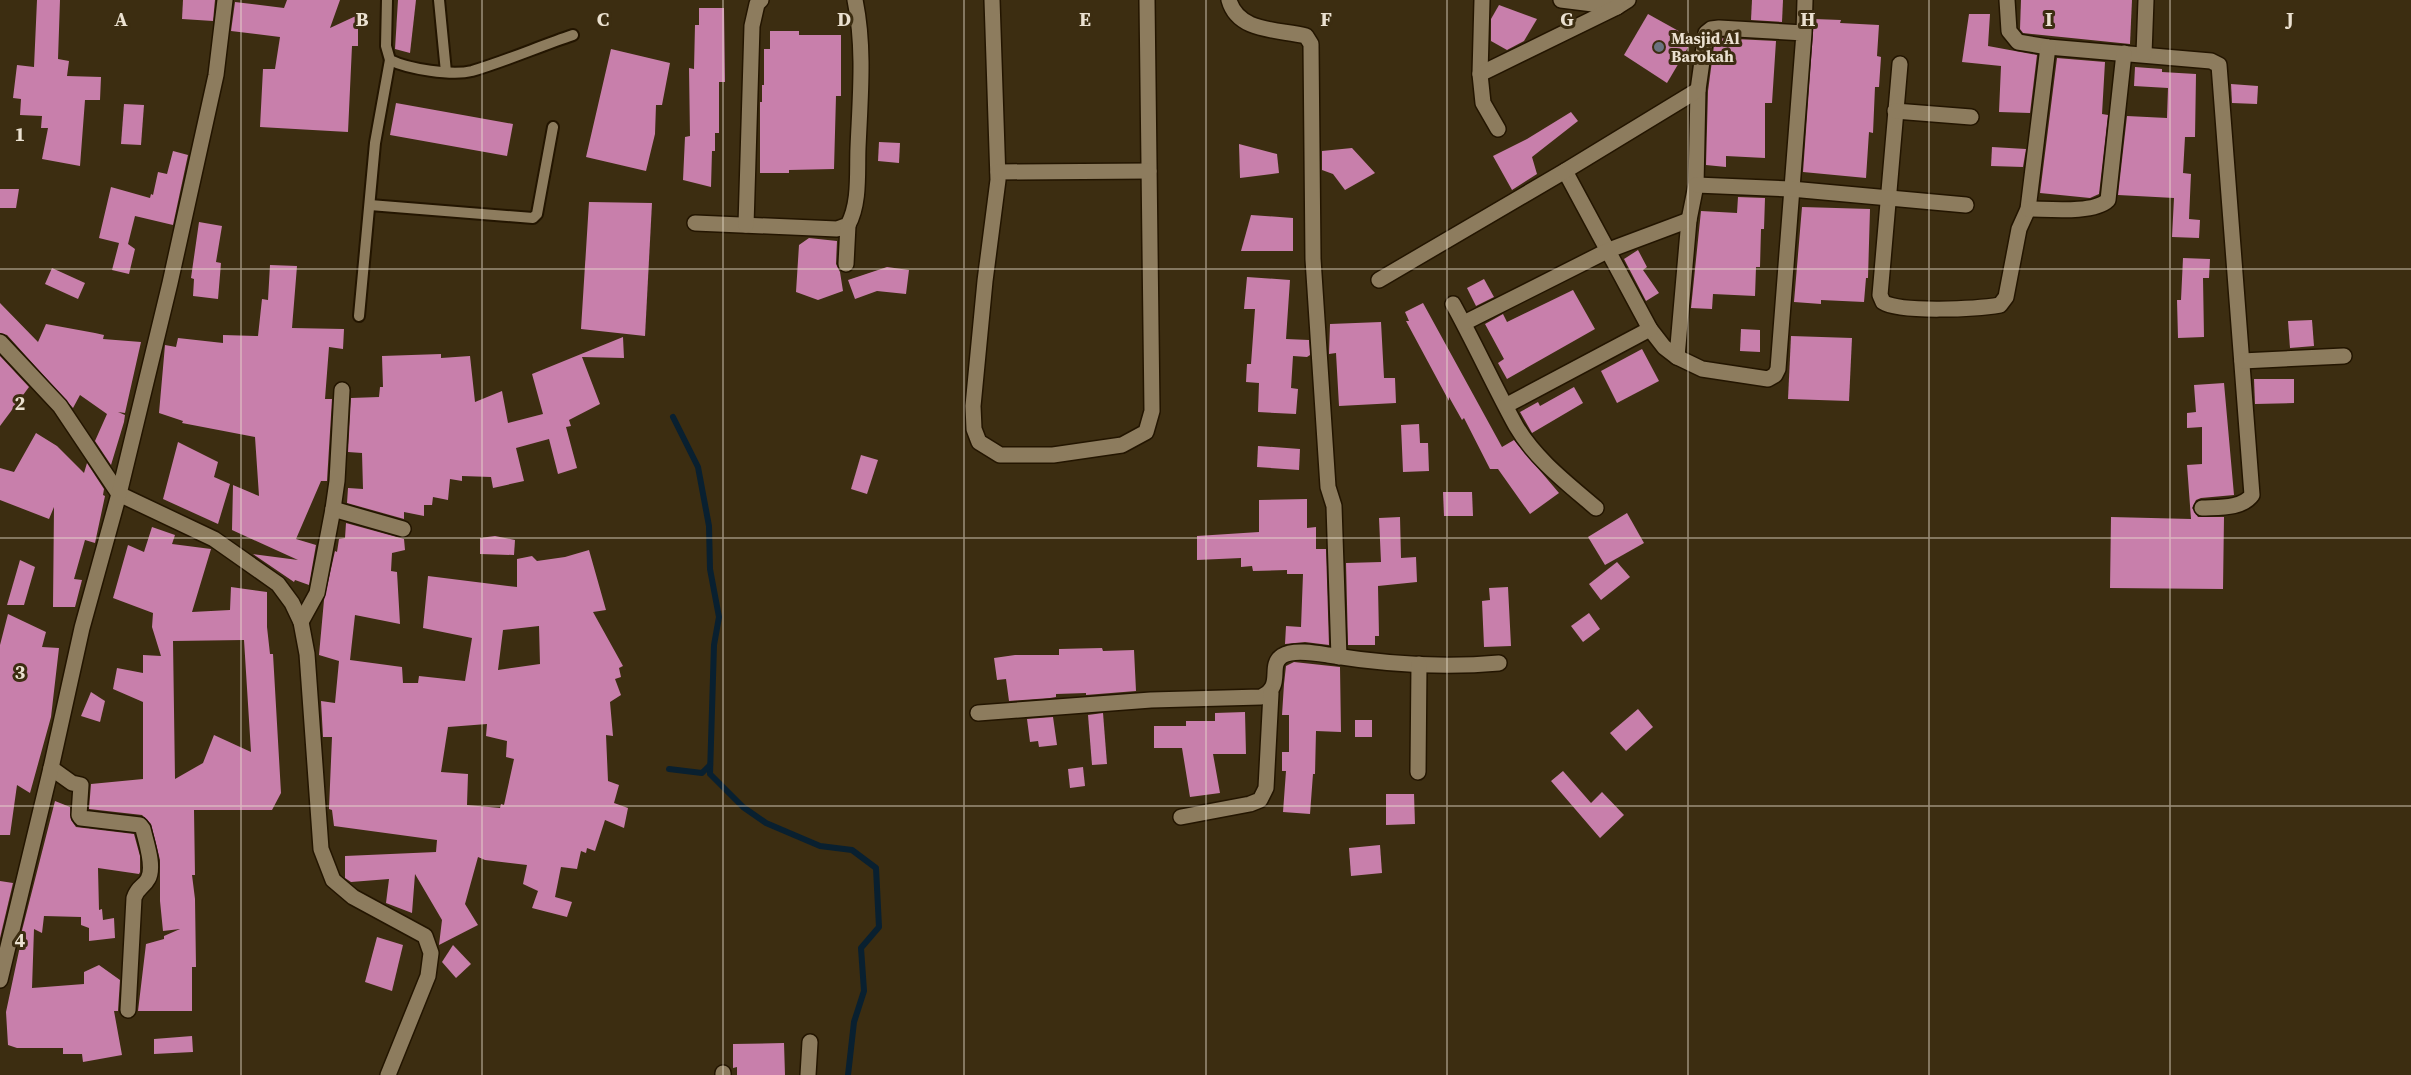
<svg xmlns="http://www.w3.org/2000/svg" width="2411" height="1075" viewBox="0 0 2411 1075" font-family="'Source Serif 4',serif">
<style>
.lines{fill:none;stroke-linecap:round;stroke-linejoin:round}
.stream{stroke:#092030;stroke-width:6}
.building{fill:#c87fab;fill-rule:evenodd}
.lane-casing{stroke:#231500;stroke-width:14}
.street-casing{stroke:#231500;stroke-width:18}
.lane{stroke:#8d7c5e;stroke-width:10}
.street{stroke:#8d7c5e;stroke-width:15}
.grid{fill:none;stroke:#ebe1d1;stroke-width:1.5;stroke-opacity:0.55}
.worship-dot{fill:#6b7280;stroke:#3c2d11;stroke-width:2}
.labels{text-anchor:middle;stroke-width:6;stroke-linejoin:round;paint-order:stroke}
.poi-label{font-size:16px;font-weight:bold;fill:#ebe1d1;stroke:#3c2d11;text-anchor:start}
.grid-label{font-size:20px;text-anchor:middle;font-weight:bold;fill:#ebe1d1;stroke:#3c2d11;stroke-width:6;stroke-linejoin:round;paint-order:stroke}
</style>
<rect width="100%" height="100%" fill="#3c2d11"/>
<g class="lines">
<g class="stream">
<polyline points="673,417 698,467 709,526 710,569 719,617 714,645 710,774 743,807 766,823 820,846 852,850 876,868 879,927 861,948 864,991 854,1022 848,1075"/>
<polyline points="669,769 702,773 710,765"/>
</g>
</g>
<g class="building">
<polygon points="37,0 60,0 58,59 69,61 67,76 101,77 100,100 85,100 80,166 42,159 48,128 41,128 42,116 20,115 21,99 13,98 17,65 34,67"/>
<polygon points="183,0 215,0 213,21 182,19"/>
<polygon points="287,0 340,0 330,28 358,15 358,46 352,46 348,132 260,127 263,69 275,69 280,37 231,31 235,2 284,8"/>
<polygon points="398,0 416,0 410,53 395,49"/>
<polygon points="1752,0 1783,0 1782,22 1751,20"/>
<polygon points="2021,0 2132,0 2130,44 2023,33 2020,29"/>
<polygon points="1499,5 1537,19 1524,41 1507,50 1491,41 1491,19"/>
<polygon points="699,8 724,8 725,82 719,82 719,133 715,133 715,151 712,151 711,187 683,180 685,137 690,136 689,68 694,69 695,25 699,25"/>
<polygon points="1648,14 1693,39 1667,83 1624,55"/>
<polygon points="1969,14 1990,14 1988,46 2037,55 2030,113 1999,112 2001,66 1962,62"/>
<polygon points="1814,19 1841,20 1840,23 1879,25 1877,56 1881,57 1879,87 1875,87 1873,133 1869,132 1866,178 1803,172"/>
<polygon points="770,31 799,31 799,35 841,35 841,96 836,96 834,169 789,170 789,173 760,173 760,102 762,102 762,85 764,85 764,49 770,49"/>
<polygon points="1715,38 1776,41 1772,103 1765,103 1765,158 1726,156 1726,167 1706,165 1708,91"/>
<polygon points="611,49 670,63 662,105 656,105 655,134 646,171 586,157"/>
<polygon points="2057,58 2105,62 2102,114 2108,115 2099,194 2090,198 2040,193"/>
<polygon points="2135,67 2162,69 2162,72 2196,74 2195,137 2185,137 2183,173 2191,174 2189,219 2200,220 2199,238 2172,237 2174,198 2118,195 2127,116 2167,118 2168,88 2134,86"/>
<polygon points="2231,84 2258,86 2257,104 2232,103"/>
<polygon points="396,103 513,124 507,156 390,135"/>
<polygon points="124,104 144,105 141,145 121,144"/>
<polygon points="1571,112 1578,121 1532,157 1537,174 1512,190 1493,156 1527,139"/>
<polygon points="879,142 900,143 899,163 878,161"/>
<polygon points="1239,144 1277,154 1279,173 1240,178"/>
<polygon points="1992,147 2026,149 2023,167 1991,166"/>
<polygon points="1352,148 1375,173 1345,190 1333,174 1322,170 1322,151"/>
<polygon points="173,151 188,155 173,225 135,216 128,244 135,249 129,274 112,270 119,243 99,238 111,187 150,198 151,194 153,195 158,172 167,174"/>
<polygon points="0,189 19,189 16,208 0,208"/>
<polygon points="1738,197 1765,198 1764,229 1761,229 1760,267 1756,267 1755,296 1713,294 1712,309 1691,308 1701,211 1737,213"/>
<polygon points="589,202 652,203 645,336 581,329"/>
<polygon points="1802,207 1870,209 1868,278 1866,278 1864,302 1821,300 1821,304 1794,302"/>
<polygon points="1251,215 1293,218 1293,251 1241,251"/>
<polygon points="199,222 222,226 216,262 221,263 218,299 193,296 194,279 191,278"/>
<polygon points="809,238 837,241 836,264 840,272 843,291 818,300 796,292 799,245"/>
<polygon points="1638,250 1647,267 1643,270 1659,293 1646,301 1624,259"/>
<polygon points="2183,258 2210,259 2209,278 2203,278 2204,337 2178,338 2177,300 2181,300"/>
<polygon points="270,265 297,266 292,328 344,329 343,349 329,347 325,399 332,399 327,481 321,481 296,539 316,545 309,585 295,580 294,582 253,554 298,560 232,530 233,485 259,496 255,437 182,423 183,421 159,413 165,345 176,347 178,338 223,343 223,335 258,336 262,299 268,300"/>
<polygon points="887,267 909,270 906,294 877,291 855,299 848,280"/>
<polygon points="52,268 85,283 78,299 45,284"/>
<polygon points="1247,277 1290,280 1286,339 1309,340 1310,355 1307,357 1293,356 1291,388 1298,389 1296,414 1258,412 1259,383 1246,382 1247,364 1251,364 1255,309 1244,309"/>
<polygon points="1484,279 1494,297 1476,306 1467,288"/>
<polygon points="1573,290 1595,329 1507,379 1498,363 1504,359 1485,324 1503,314 1507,322"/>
<polygon points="0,303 38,342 46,324 95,333 104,335 103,339 141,342 125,413 118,412 125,415 124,422 111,465 95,441 107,414 80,395 73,408 7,335 0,333"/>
<polygon points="1423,303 1502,447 1514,440 1559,493 1530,514 1498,469 1490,469 1464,418 1462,420 1449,397 1449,401 1406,321 1409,321 1405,312"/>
<polygon points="2312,320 2314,346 2290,348 2288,321"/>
<polygon points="1381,322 1384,378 1395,378 1396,403 1339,406 1336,353 1329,354 1330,324"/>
<polygon points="1741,329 1760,330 1760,352 1740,351"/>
<polygon points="1791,336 1852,338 1849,401 1788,399"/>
<polygon points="623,337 624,358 582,357 600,404 569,420 571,426 566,427 577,468 558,474 549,439 516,448 524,481 493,488 491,477 462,476 462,481 450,479 448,500 433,497 432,505 424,505 424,516 404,512 404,519 347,503 348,488 363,489 362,453 348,452 351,398 379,397 380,387 383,387 382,356 441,354 441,358 470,356 475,402 502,391 508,423 543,414 532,374"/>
<polygon points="1642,349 1659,381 1617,403 1601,371"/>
<polygon points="0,356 29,387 0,426"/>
<polygon points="2254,379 2294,379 2294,403 2255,404"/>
<polygon points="2224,383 2234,495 2201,498 2196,500 2192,508 2198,517 2224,517 2223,589 2110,588 2111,517 2191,519 2187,465 2202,464 2202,427 2187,428 2187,413 2196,412 2194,385"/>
<polygon points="1574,387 1583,403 1532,433 1520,412 1538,402 1540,406"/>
<polygon points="1419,424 1420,443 1428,443 1429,471 1403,472 1401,425"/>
<polygon points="36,433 57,446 84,473 87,463 104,489 103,495 105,496 95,543 85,540 74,579 82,580 75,607 53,607 54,507 49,519 0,500 0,468 14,472"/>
<polygon points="178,442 218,462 214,477 230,484 218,524 163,499"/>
<polygon points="1258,446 1300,449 1299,470 1257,467"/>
<polygon points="861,455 878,460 867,494 851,489"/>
<polygon points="1443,492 1472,492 1473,516 1444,516"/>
<polygon points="1307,499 1307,528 1316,527 1316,549 1326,549 1329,645 1305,642 1285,644 1286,626 1301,627 1303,574 1287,574 1287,570 1253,571 1252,566 1241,567 1241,558 1197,560 1197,536 1259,532 1259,500"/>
<polygon points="1627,513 1644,543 1605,565 1588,537"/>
<polygon points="1400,517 1401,558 1416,557 1417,582 1378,586 1379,636 1375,636 1375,645 1348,645 1346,563 1381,562 1379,518"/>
<path d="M346 523 404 539 405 550 392 553 391 571 397 572 400 624 355 615 350 660 402 667 403 683H418L419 676 465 681 472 638 423 628 428 576 517 587V559L532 556 537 561 565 557 589 550 606 610 593 612 623 666 619 668 621 677 615 679 621 695 610 702 613 736 606 735 608 781 619 785 614 803 628 808 624 828 605 820 595 851 587 848 586 853 581 851 577 869 561 867 555 897 572 902 567 917 532 908 538 891 523 884 527 865 485 860 478 857 465 904 478 925 439 945 442 920 415 874 412 913 386 903 389 879 351 882 345 878V856L436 852 437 840 334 826 332 810 329 809 332 737H323L321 701 335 703 339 661 319 655 324 600 335 551 337 552 339 539 345 538ZM539 626 540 664 498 670 503 630ZM487 724 486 736 507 741 506 757 514 759 504 805 501 804 500 808 467 805 468 774 441 772 448 727Z"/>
<path d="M152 527 175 535 172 544 211 549 192 612 230 610 231 587 267 592V627L270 654H273L281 793 272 810H194L195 875H192L195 899 196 967H192V1011H138L146 944 164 939V936L180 929 163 931 160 901V860L151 824 142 815 89 809 91 784 143 779V702L113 689 117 668 143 673V655L161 656 152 627 153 613 113 598 128 545 144 552ZM244 640 251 752 214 735 203 763 175 779 173 641Z"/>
<polygon points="495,536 515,540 514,555 480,554 480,538"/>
<polygon points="20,560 35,567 24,605 7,605"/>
<polygon points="1617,562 1630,577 1601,600 1589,584"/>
<polygon points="1508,587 1511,646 1484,647 1482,601 1490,600 1489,588"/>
<polygon points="1589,613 1600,629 1583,642 1571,626"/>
<polygon points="8,614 46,632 42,647 59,648 51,717 30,793 17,785 10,835 0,835 0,645"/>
<polygon points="1102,648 1103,651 1134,650 1136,691 1086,695 1086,693 1056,694 1056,697 1050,698 1009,701 1006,679 997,680 994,658 1015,655 1059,655 1059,649"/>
<polygon points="1294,662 1340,667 1341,732 1316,731 1315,774 1313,774 1310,814 1283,812 1286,771 1282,771 1282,752 1289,752 1289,715 1282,715 1284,684 1286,666"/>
<polygon points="91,692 105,701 100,722 81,716"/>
<polygon points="1638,709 1653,727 1626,751 1610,733"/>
<polygon points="1245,712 1246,754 1213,754 1220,793 1190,797 1182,748 1154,748 1154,726 1186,726 1186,721 1215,721 1215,713"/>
<polygon points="1103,713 1107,764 1092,765 1088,715"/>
<polygon points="1053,717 1057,745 1039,747 1038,741 1030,742 1027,719"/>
<rect x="1355" y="720" width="17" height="17"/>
<polygon points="1083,767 1085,786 1070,788 1068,769"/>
<polygon points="1563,771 1591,803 1602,792 1624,815 1600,838 1551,781"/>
<polygon points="1386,794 1414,794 1415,824 1386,825"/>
<polygon points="55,801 70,807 71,820 76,827 134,834 140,856 140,872 139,874 98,868 99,910 102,909 103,920 114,918 115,938 89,941 89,928 81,925 81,917 44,916 42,933 34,929 32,988 84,984 84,972 99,965 120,980 118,1011 114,1011 122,1055 83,1062 82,1054 63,1054 63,1048 17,1048 8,1045 6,1012 20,946 18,946"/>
<polygon points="1380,845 1382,873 1351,876 1349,848"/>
<polygon points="0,881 13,883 0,938"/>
<polygon points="377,937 403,945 392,991 365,982"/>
<polygon points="453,945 471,964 456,978 442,962"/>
<polygon points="192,1036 193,1052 154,1054 154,1039"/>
<polygon points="784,1043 785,1075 737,1075 737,1067 733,1068 733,1044"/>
</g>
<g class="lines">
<defs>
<g id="lane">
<path d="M387 0 386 46 390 60C408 69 452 76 472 71 506 61 540 46 573 35"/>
<polyline points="439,0 446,72"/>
<polyline points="370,205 533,218 537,214 553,127"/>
<polyline points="359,316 375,143 390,60"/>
</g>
<g id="street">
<polyline points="992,0 998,180 985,281 973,406 974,429 979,442 1000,455 1053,455 1122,445 1146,432 1152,411 1147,0"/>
<path d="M1229 0C1238 33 1279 29 1306 36L1311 44 1313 259 1328 487 1334 506 1339 657"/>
<polyline points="1482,0 1480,74 1483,103 1498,129"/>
<polyline points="1561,0 1617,7 1628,0"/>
<path d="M2007 0 2009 31 2018 42 2048 47 2211 61 2219 65 2252 495C2242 509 2218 507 2202 508"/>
<polyline points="1804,33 1719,28 1711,29 1706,33 1698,90 1696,185 1689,220 1677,357 1702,369 1768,379 1775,375 1778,369 1804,33 1805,0"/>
<polyline points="2144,54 2146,0"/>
<path d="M1900 64 1880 295 1883 302C1900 313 1977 309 2000 305L2006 297 2019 229 2028 209 2048 47"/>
<polyline points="1480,74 1617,7"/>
<polyline points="1895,111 1971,117"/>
<polyline points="1565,171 1650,329 1664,347 1677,357"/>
<polyline points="998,172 1149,171"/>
<polyline points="1696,185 1791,189 1966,205"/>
<path d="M2028 209C2047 209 2094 214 2108 200L2124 53"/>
<path d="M695 223 837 229 848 225C860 203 857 173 858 148 860 99 865 48 855 0"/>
<polyline points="746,225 752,26 757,4 761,0"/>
<polyline points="846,264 848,225"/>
<polyline points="1379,280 1565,171 1698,90"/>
<path d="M1453 304C1475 344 1494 386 1516 426 1535 459 1568 484 1596 508"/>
<polyline points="1464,323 1609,250 1689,220"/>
<polyline points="0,342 60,406 119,494 214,539 278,584 292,603 301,622 307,654 321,849 333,880 353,897 425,936 431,953 428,976 388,1075"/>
<polyline points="2242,361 2344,356"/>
<polyline points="1507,405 1650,329"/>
<polyline points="333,509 403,529"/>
<polyline points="301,622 317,593 333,509 337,481 342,390"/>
<path d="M978 713 1151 700 1261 697C1285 686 1267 666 1282 656 1293 649 1316 653 1328 655 1384 664 1443 668 1499 663"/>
<path d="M51 768 72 783 81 785 79 815 81 818 140 825 143 829C146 842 155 867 148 879 144 887 138 886 134 898L128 1010"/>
<polyline points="1418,772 1419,664"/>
<polyline points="1181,817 1250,804 1260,800 1266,788 1271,693"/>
<polyline points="0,980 51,768 82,628 119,494 170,283 216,75 225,0"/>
<polyline points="723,1073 723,1075"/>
<polyline points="808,1075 810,1042"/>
</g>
</defs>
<use href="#lane" class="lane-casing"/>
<use href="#street" class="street-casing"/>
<use href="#lane" class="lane"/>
<use href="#street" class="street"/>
</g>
<path class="grid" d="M241 0V1075M482 0V1075M723 0V1075M964 0V1075M1206 0V1075M1447 0V1075M1688 0V1075M1929 0V1075M2170 0V1075M0 269H2411M0 538H2411M0 806H2411"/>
<circle class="worship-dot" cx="1659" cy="47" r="6"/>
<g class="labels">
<g class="poi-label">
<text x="1671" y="44">Masjid Al<tspan x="1671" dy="18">Barokah</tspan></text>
</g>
</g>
<g class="grid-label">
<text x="121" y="26">A</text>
<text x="362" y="26">B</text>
<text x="603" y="26">C</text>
<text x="844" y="26">D</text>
<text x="1085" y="26">E</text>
<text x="1326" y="26">F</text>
<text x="1567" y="26">G</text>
<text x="1808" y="26">H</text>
<text x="2049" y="26">I</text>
<text x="2290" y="26">J</text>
<text x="20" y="141">1</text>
<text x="20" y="410">2</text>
<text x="20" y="679">3</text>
<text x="20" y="947">4</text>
</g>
</svg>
